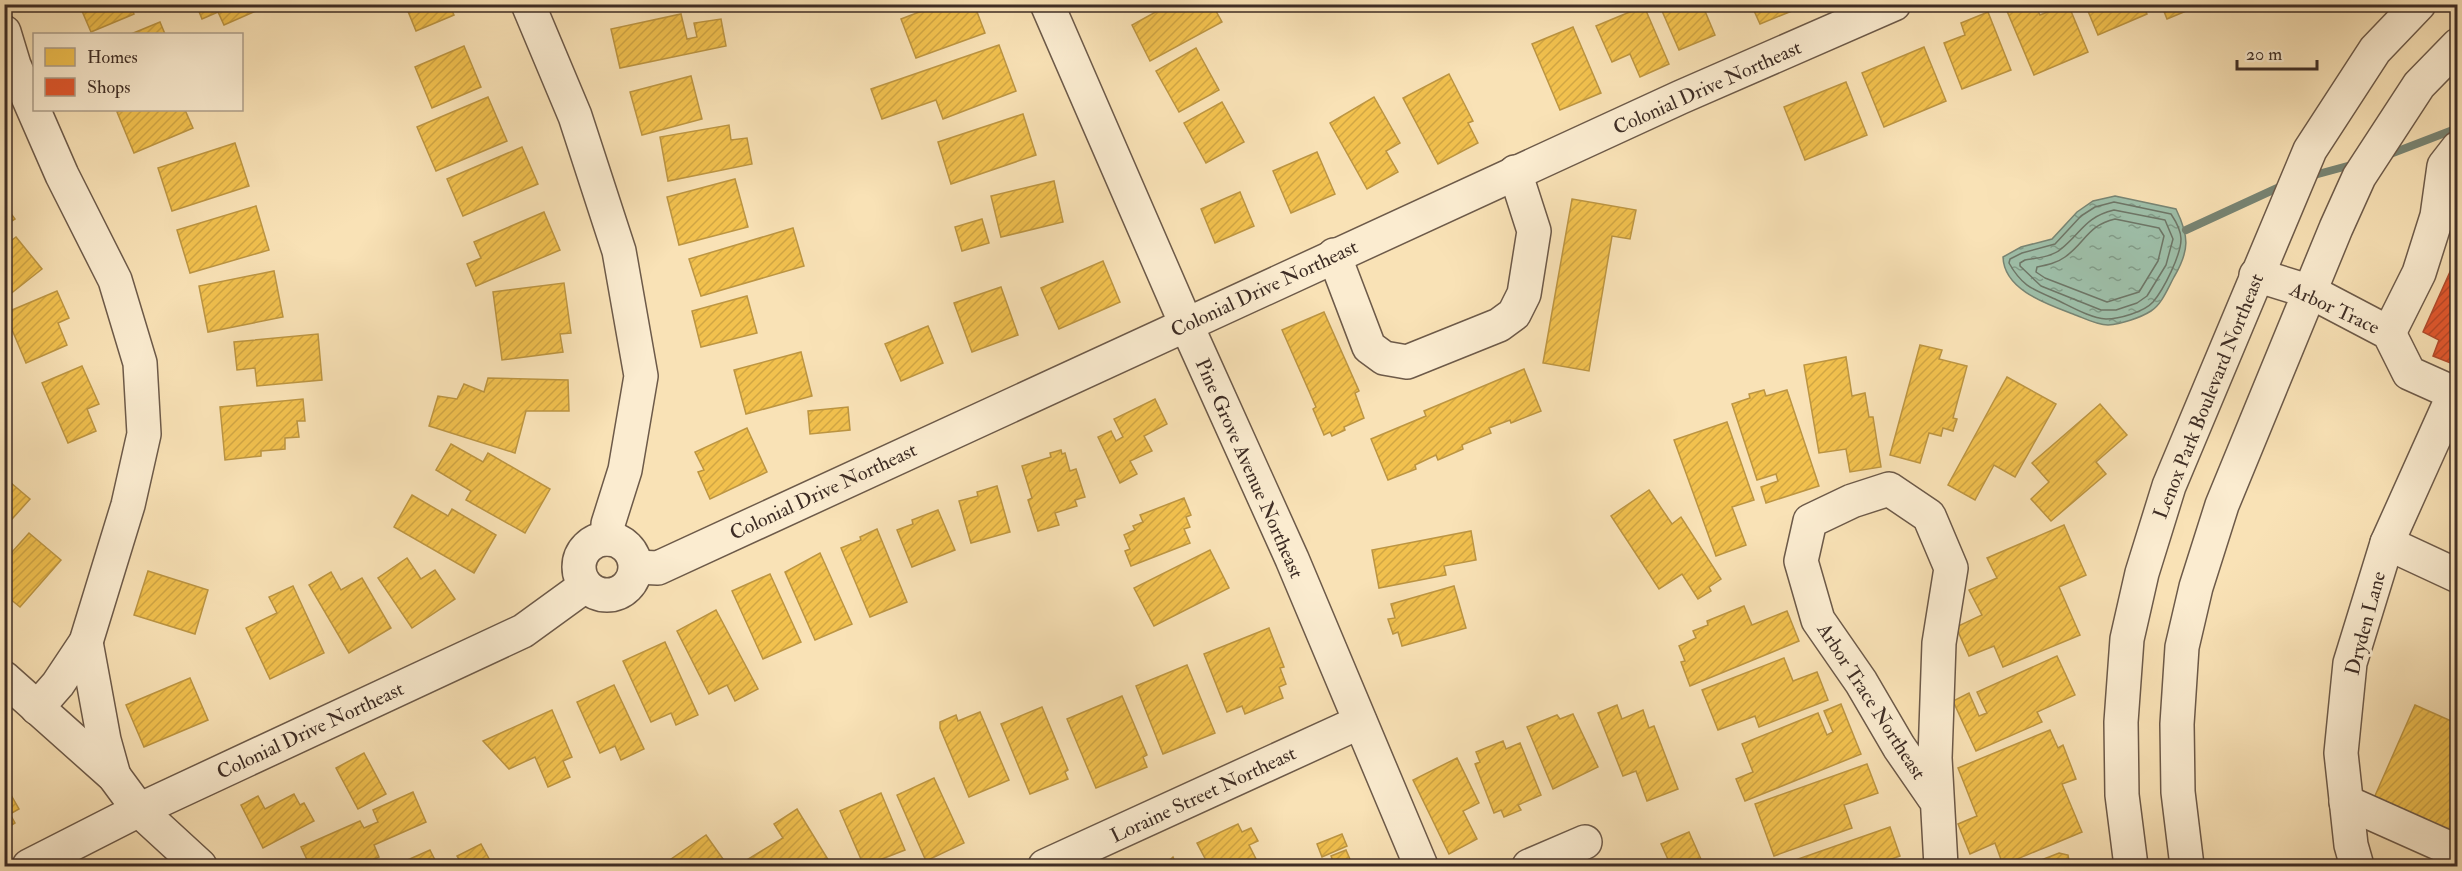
<svg xmlns="http://www.w3.org/2000/svg" width="2462" height="871" viewBox="0 0 2462 871" font-family="'IM FELL Double Pica',serif">
<style>
.water{fill:url(#water-ripples);stroke:#788574;stroke-width:1.5}
.homes{fill:url(#homes-hatch);stroke:#bc9542;stroke-width:1.5}
.shops{fill:url(#shops-hatch);stroke:#b24a2b;stroke-width:1.5}
.lines{fill:none;stroke-linecap:round;stroke-linejoin:round}
.shore{stroke:#6e7667;stroke-width:1.5}
.stream{stroke:#788574;stroke-width:8}
.minor-casing{stroke:#6d5a49;stroke-width:36}
.minor{stroke:#fbecd0;stroke-width:33}
.labels{text-anchor:middle;stroke-width:6;stroke-linejoin:round;paint-order:stroke}
.street-label{font-size:20px;fill:#3e2d25;stroke:#fbecd0}
</style>
<defs>
<pattern id="water-ripples" width="26" height="14" patternUnits="userSpaceOnUse" patternTransform="scale(1.5)"><rect width="26" height="14" fill="#9ebfa9"/><path d="M2 4q2-2 4 0t4 0M15 11q2-2 4 0t4 0" fill="none" stroke="#829c89"/></pattern>
<pattern id="homes-hatch" width="6" height="6" patternUnits="userSpaceOnUse" patternTransform="scale(1.5)"><rect width="6" height="6" fill="#f2c14e"/><path d="M-1 1l2-2M0 6l6-6M5 7l2-2" fill="none" stroke="#d1a644"/></pattern>
<pattern id="shops-hatch" width="6" height="6" patternUnits="userSpaceOnUse" patternTransform="scale(1.5)"><rect width="6" height="6" fill="#e4572e"/><path d="M-1 1l2-2M0 6l6-6M5 7l2-2" fill="none" stroke="#ba4827"/></pattern>
</defs>
<rect width="100%" height="100%" fill="#f9e2b6"/>
<filter id="stains"><feTurbulence type="fractalNoise" baseFrequency=".00333" numOctaves="4"/><feColorMatrix values="0 0 0 0 .2 0 0 0 0 .09 0 0 0 0 .02 0 0 0 .5 -.17"/></filter>
<radialGradient id="worn" r=".72"><stop offset=".6" stop-color="#630" stop-opacity="0"/><stop offset="1" stop-color="#630" stop-opacity=".3"/></radialGradient>
<path class="water" d="M2115 196 2176 209C2189 236 2190 250 2174 277 2168 288 2162 304 2151 311 2140 318 2121 324 2108 325 2096 325 2084 318 2073 314 2047 304 2004 290 2003 257L2021 247 2052 239 2077 212 2093 201Z"/>
<g class="homes">
<polygon points="79,4 130,4 134,14 91,32"/>
<polygon points="196,4 253,4 256,11 224,25 218,12 202,19"/>
<polygon points="405,4 449,4 454,15 416,31"/>
<polygon points="940,4 974,4 985,33 916,58 901,19"/>
<polygon points="1170,4 1212,4 1222,22 1150,61 1132,25"/>
<polygon points="1659,4 1702,4 1715,35 1679,50"/>
<polygon points="1751,4 1797,4 1799,8 1760,24"/>
<polygon points="2004,4 2035,4 2040,15 2068,4 2088,52 2034,75"/>
<polygon points="2085,4 2143,4 2147,14 2098,35"/>
<polygon points="2161,4 2203,4 2167,19"/>
<polygon points="1644,6 1669,64 1640,77 1630,54 1612,62 1596,26"/>
<polygon points="1988,12 2011,70 1962,89 1944,43 1965,35 1961,23"/>
<polygon points="681,14 687,39 697,37 694,23 721,19 726,46 620,68 611,29"/>
<polygon points="160,22 165,34 131,34"/>
<polygon points="1573,27 1601,93 1560,110 1532,44"/>
<polygon points="999,45 1016,91 943,119 936,100 882,119 871,89"/>
<polygon points="464,46 481,87 432,108 415,67"/>
<polygon points="1924,47 1946,101 1884,127 1862,73"/>
<polygon points="1196,48 1219,90 1179,112 1156,71"/>
<polygon points="1449,74 1473,121 1468,123 1478,143 1438,164 1403,98"/>
<polygon points="691,76 702,119 642,135 630,92"/>
<polygon points="1846,82 1867,135 1805,160 1784,107"/>
<polygon points="488,97 507,141 436,171 417,127"/>
<polygon points="1374,97 1400,143 1386,151 1398,172 1367,189 1330,123"/>
<polygon points="1222,102 1244,142 1206,163 1184,123"/>
<polygon points="123,110 185,110 193,128 134,153 117,112"/>
<polygon points="1023,114 1036,155 951,184 938,142"/>
<polygon points="729,125 731,140 747,138 752,164 668,181 660,137"/>
<polygon points="235,143 249,186 172,211 158,168"/>
<polygon points="522,147 538,184 463,216 447,179"/>
<polygon points="1317,152 1335,194 1291,213 1273,171"/>
<polygon points="735,179 748,227 679,245 667,197"/>
<polygon points="1054,181 1063,222 1001,237 991,196"/>
<polygon points="1240,192 1254,226 1215,243 1201,209"/>
<polygon points="1572,199 1636,210 1630,239 1612,236 1589,371 1543,363"/>
<polygon points="4,204 15,219 4,226"/>
<polygon points="256,206 269,250 190,273 177,230"/>
<polygon points="544,212 560,250 476,286 467,264 481,258 474,242"/>
<polygon points="982,219 989,243 962,251 955,227"/>
<polygon points="793,228 804,266 701,296 689,259"/>
<polygon points="16,237 42,269 4,299 4,246"/>
<polygon points="1103,261 1120,302 1059,329 1041,288"/>
<polygon points="274,271 283,317 208,332 199,286"/>
<polygon points="564,283 571,333 560,334 563,352 502,360 493,292"/>
<polygon points="1001,287 1018,335 972,352 954,303"/>
<polygon points="57,291 69,318 58,323 67,345 26,363 5,313"/>
<polygon points="747,296 757,333 701,347 692,311"/>
<polygon points="1324,312 1359,391 1355,393 1364,418 1344,427 1345,430 1332,436 1330,432 1324,435 1313,409 1316,407 1282,330"/>
<polygon points="928,326 943,363 901,381 885,344"/>
<polygon points="318,334 322,380 257,386 255,368 237,370 234,342"/>
<polygon points="1920,345 1942,350 1939,359 1967,366 1953,418 1957,419 1953,431 1943,428 1941,436 1929,433 1920,463 1890,455"/>
<polygon points="801,352 812,396 746,414 734,370"/>
<polygon points="1846,357 1852,396 1865,393 1869,417 1873,417 1881,467 1850,472 1846,449 1819,453 1804,365"/>
<polygon points="82,366 99,404 87,409 96,431 68,443 42,383"/>
<polygon points="1524,369 1541,411 1511,423 1510,420 1489,428 1491,433 1462,445 1463,449 1438,460 1436,455 1415,465 1416,469 1388,480 1371,439 1426,416 1424,411"/>
<polygon points="2007,377 2056,404 2015,477 1994,465 1975,500 1948,485"/>
<polygon points="488,378 568,380 569,411 526,411 515,453 429,426 438,396 457,399 464,384 484,392"/>
<polygon points="1764,390 1766,396 1787,390 1819,486 1766,503 1761,487 1778,481 1776,474 1757,480 1732,404 1750,398 1749,394"/>
<polygon points="303,399 305,421 297,421 299,437 285,438 285,449 261,451 261,456 225,460 220,407"/>
<polygon points="1155,399 1167,424 1144,436 1152,451 1130,461 1137,474 1120,483 1098,437 1111,431 1116,441 1123,437 1114,419"/>
<polygon points="2100,404 2127,435 2096,462 2106,474 2051,521 2031,499 2049,482 2032,463"/>
<polygon points="848,407 850,430 810,434 808,411"/>
<polygon points="1727,422 1754,500 1732,507 1746,545 1716,556 1674,440"/>
<polygon points="747,428 767,472 710,499 698,472 704,470 695,452"/>
<polygon points="451,444 483,462 488,453 550,489 525,533 466,500 471,491 436,470"/>
<polygon points="1061,450 1062,454 1065,453 1070,471 1076,469 1085,497 1075,500 1077,506 1055,513 1059,525 1038,531 1028,500 1032,498 1022,466 1051,457 1050,453"/>
<polygon points="4,477 30,499 4,528"/>
<polygon points="997,486 1010,532 971,543 959,501 978,496 977,492"/>
<polygon points="1649,490 1672,524 1681,517 1721,579 1709,587 1711,591 1698,599 1682,574 1659,589 1611,516"/>
<polygon points="412,495 448,516 452,509 496,535 474,573 394,527"/>
<polygon points="1184,498 1191,515 1186,517 1190,527 1184,529 1190,543 1131,566 1125,551 1130,549 1124,535 1135,530 1133,526 1143,522 1140,515"/>
<polygon points="938,510 955,550 912,567 897,530 913,524 912,520"/>
<polygon points="2064,525 2086,575 2059,587 2080,635 2003,667 1994,646 1969,656 1956,627 1982,615 1969,590 1997,578 1987,558"/>
<polygon points="877,529 907,602 870,617 841,548 861,540 860,537"/>
<polygon points="1471,531 1476,560 1444,566 1446,575 1379,588 1372,550"/>
<polygon points="29,533 61,560 20,607 4,594 4,561"/>
<polygon points="1210,550 1229,588 1154,626 1134,588"/>
<polygon points="820,553 852,624 815,640 785,572"/>
<polygon points="407,558 421,579 435,570 455,599 412,628 378,578"/>
<polygon points="148,571 208,590 195,634 134,615"/>
<polygon points="331,572 341,590 362,578 391,628 349,653 309,585"/>
<polygon points="770,574 801,642 763,659 732,591"/>
<polygon points="293,586 324,653 270,679 246,628 277,613 269,597"/>
<polygon points="1454,586 1466,628 1402,646 1398,632 1393,634 1388,619 1395,618 1391,604"/>
<polygon points="1744,606 1752,625 1787,611 1799,641 1690,686 1681,662 1685,661 1679,646 1696,638 1693,631 1708,625 1707,621"/>
<polygon points="716,610 758,689 735,701 727,685 709,694 677,631"/>
<polygon points="1269,628 1284,667 1280,668 1286,684 1279,687 1283,698 1245,714 1242,706 1227,712 1204,654"/>
<polygon points="665,642 698,715 676,725 671,713 651,722 623,661"/>
<polygon points="2057,656 2075,695 2037,712 2042,722 1976,751 1953,701 1969,693 1979,716 1987,713 1977,692"/>
<polygon points="1784,658 1793,681 1817,672 1828,700 1759,727 1755,716 1718,730 1702,690"/>
<polygon points="1187,665 1215,733 1163,754 1136,686"/>
<polygon points="190,678 208,720 144,747 126,705"/>
<polygon points="614,685 644,749 621,760 615,746 600,753 577,702"/>
<polygon points="1122,696 1147,755 1143,757 1147,767 1096,788 1067,719"/>
<polygon points="1841,704 1861,754 1745,801 1736,779 1753,772 1742,744 1818,713 1827,735 1833,732 1824,711"/>
<polygon points="1617,705 1622,719 1643,710 1649,728 1654,726 1678,789 1647,801 1636,771 1623,776 1598,713"/>
<polygon points="2415,705 2458,724 2458,834 2374,798"/>
<polygon points="1042,707 1068,770 1065,772 1068,779 1030,794 1001,724"/>
<polygon points="552,710 572,757 563,761 570,777 548,787 535,757 509,769 483,741"/>
<polygon points="980,712 1009,780 969,797 940,728 940,722 956,715 958,721"/>
<polygon points="1573,714 1598,767 1553,789 1527,727 1557,715 1560,719"/>
<polygon points="2050,730 2058,748 2063,745 2076,779 2062,784 2082,832 2003,865 1995,843 1970,854 1958,824 1977,816 1958,768"/>
<polygon points="1503,741 1506,749 1520,743 1541,795 1518,805 1521,810 1504,817 1501,810 1494,813 1475,764 1480,762 1476,752"/>
<polygon points="364,753 386,794 358,809 336,768"/>
<polygon points="1457,758 1479,803 1463,811 1477,839 1449,854 1413,780"/>
<polygon points="1867,764 1878,793 1844,805 1852,828 1774,856 1755,804"/>
<polygon points="934,778 964,843 926,861 897,795"/>
<polygon points="7,788 19,809 10,814 15,823 4,830 4,790"/>
<polygon points="413,792 426,822 374,845 379,857 358,866 310,866 301,847 360,821 364,828 378,822 373,810"/>
<polygon points="881,793 905,850 864,866 840,811"/>
<polygon points="294,794 300,805 304,803 314,821 263,848 241,805 258,796 265,809"/>
<polygon points="797,809 832,866 748,866 745,861 783,838 774,824"/>
<polygon points="1238,824 1242,832 1251,828 1258,841 1249,845 1256,859 1240,866 1209,866 1197,843"/>
<polygon points="1890,827 1900,856 1872,866 1778,866"/>
<polygon points="1689,832 1704,866 1671,866 1661,844"/>
<polygon points="1342,834 1347,846 1322,857 1317,844"/>
<polygon points="706,835 728,866 661,866"/>
<polygon points="481,844 493,866 463,866 457,856"/>
<polygon points="430,850 438,866 394,866"/>
<polygon points="1346,850 1353,866 1329,866 1334,864 1331,856"/>
<polygon points="2059,853 2068,855 2070,866 2026,866"/>
<polygon points="1173,857 1177,866 1156,866 1171,859"/>
</g>
<polygon class="shops" points="2458,254 2458,366 2433,356 2439,340 2423,332"/>
<g class="lines">
<g class="shore">
<path d="M2114 202 2171 214C2175 220 2181 231 2181 239 2181 255 2164 289 2153 302 2144 312 2119 319 2106 319 2090 318 2070 306 2055 299 2032 289 2022 286 2009 263L2010 259 2022 253 2055 244 2081 216 2095 207Z"/>
<path d="M2114 210 2165 220 2173 239 2166 265 2147 296 2137 303 2116 310H2101L2041 286 2020 266V263L2025 260C2036 258 2052 257 2061 249 2082 232 2085 217 2114 210Z"/>
<path d="M2115 219 2159 228 2164 236 2158 261 2139 292 2107 302 2045 278 2036 272 2037 267C2047 265 2057 263 2065 257 2085 243 2088 225 2115 219Z"/>
</g>
<g class="stream">
<polyline points="2385,156 2458,128"/>
<polyline points="2307,177 2355,164"/>
<polyline points="2186,230 2286,184"/>
</g>
<defs>
<g id="minor">
<polyline points="528,4 575,116 619,251 641,376 625,470 608,524 608,539"/>
<polyline points="1047,4 1186,324 1292,559 1421,866"/>
<polyline points="4,32 14,65 62,175 115,280 140,363 144,434 128,505 86,642 58,684 37,708"/>
<polyline points="1334,255 1369,347 1384,358 1407,362 1499,325 1514,314 1524,294 1534,231 1515,172"/>
<polyline points="2256,275 2311,292 2389,333 2409,373 2458,395"/>
<polyline points="2389,333 2419,273 2437,216 2444,166 2458,148"/>
<circle cx="607" cy="567" r="28"/>
<polyline points="2387,543 2458,576"/>
<polyline points="636,567 658,568 1681,97 1894,4"/>
<polyline points="86,642 104,740 114,776"/>
<polyline points="4,678 114,776 139,810 200,866"/>
<polyline points="1937,802 1899,747 1861,682 1818,620 1801,561 1810,521 1852,501 1889,489 1929,516 1951,568 1939,643 1935,758 1941,866"/>
<polyline points="2346,802 2458,852"/>
<polyline points="29,866 139,810 523,631 585,586"/>
<polyline points="1045,866 1360,722"/>
<polyline points="1529,866 1585,842"/>
<polyline points="2131,866 2122,795 2121,722 2127,639 2142,573 2169,486 2310,150 2375,50 2419,4"/>
<polyline points="2187,866 2178,792 2177,724 2182,647 2196,587 2222,505 2336,228 2359,177 2419,85 2458,45"/>
<polyline points="2357,866 2351,845 2341,753 2350,663 2387,543 2454,394"/>
</g>
</defs>
<use href="#minor" class="minor-casing"/>
<use href="#minor" class="minor"/>
</g>
<g class="labels">
<g class="street-label">
<text transform="translate(1707 87) rotate(-24)" y="7">Colonial Drive Northeast</text>
<text transform="translate(1264 288) rotate(-25)" y="7">Colonial Drive Northeast</text>
<text transform="translate(2335 308) rotate(25)" y="7">Arbor Trace</text>
<text transform="translate(2208 396) rotate(-68)" y="7">Lenox Park Boulevard Northeast</text>
<text transform="translate(1250 468) rotate(66)" y="7">Pine Grove Avenue Northeast</text>
<text transform="translate(823 491) rotate(-25)" y="7">Colonial Drive Northeast</text>
<text transform="translate(2365 623) rotate(-75)" y="7">Dryden Lane</text>
<text transform="translate(1872 701) rotate(57)" y="7">Arbor Trace Northeast</text>
<text transform="translate(310 730) rotate(-25)" y="7">Colonial Drive Northeast</text>
<text transform="translate(1203 794) rotate(-25)" y="7">Loraine Street Northeast</text>
</g>
</g>
<rect width="2462" height="871" fill="none" stroke="#f9e2b6" stroke-width="24"/>
<rect x="6" y="6" width="2450" height="859" fill="none" stroke="#3e2d25" stroke-width="3"/>
<rect x="12" y="12" width="2438" height="847" fill="none" stroke="#3e2d25" stroke-width="1.5"/>
<rect x="33" y="33" width="210" height="78" fill="#fbecd0" stroke="#afa08c" stroke-width="1.5"/>
<rect x="45" y="48" width="30" height="18" fill="#f2c14e" stroke="#afa08c" stroke-width="1.5"/>
<text x="87" y="63" font-size="18" fill="#3e2d25">Homes</text>
<rect x="45" y="78" width="30" height="18" fill="#e4572e" stroke="#afa08c" stroke-width="1.5"/>
<text x="87" y="93" font-size="18" fill="#3e2d25">Shops</text>
<path d="M2237 60v9h80v-9" fill="none" stroke="#3e2d25" stroke-width="3"/>
<text x="2246" y="60" font-size="18" fill="#3e2d25" stroke="#fbecd0" stroke-width="4.5" paint-order="stroke">20 m</text>
<rect width="100%" height="100%" filter="url(#stains)"/>
<rect width="100%" height="100%" fill="url(#worn)"/>
</svg>
